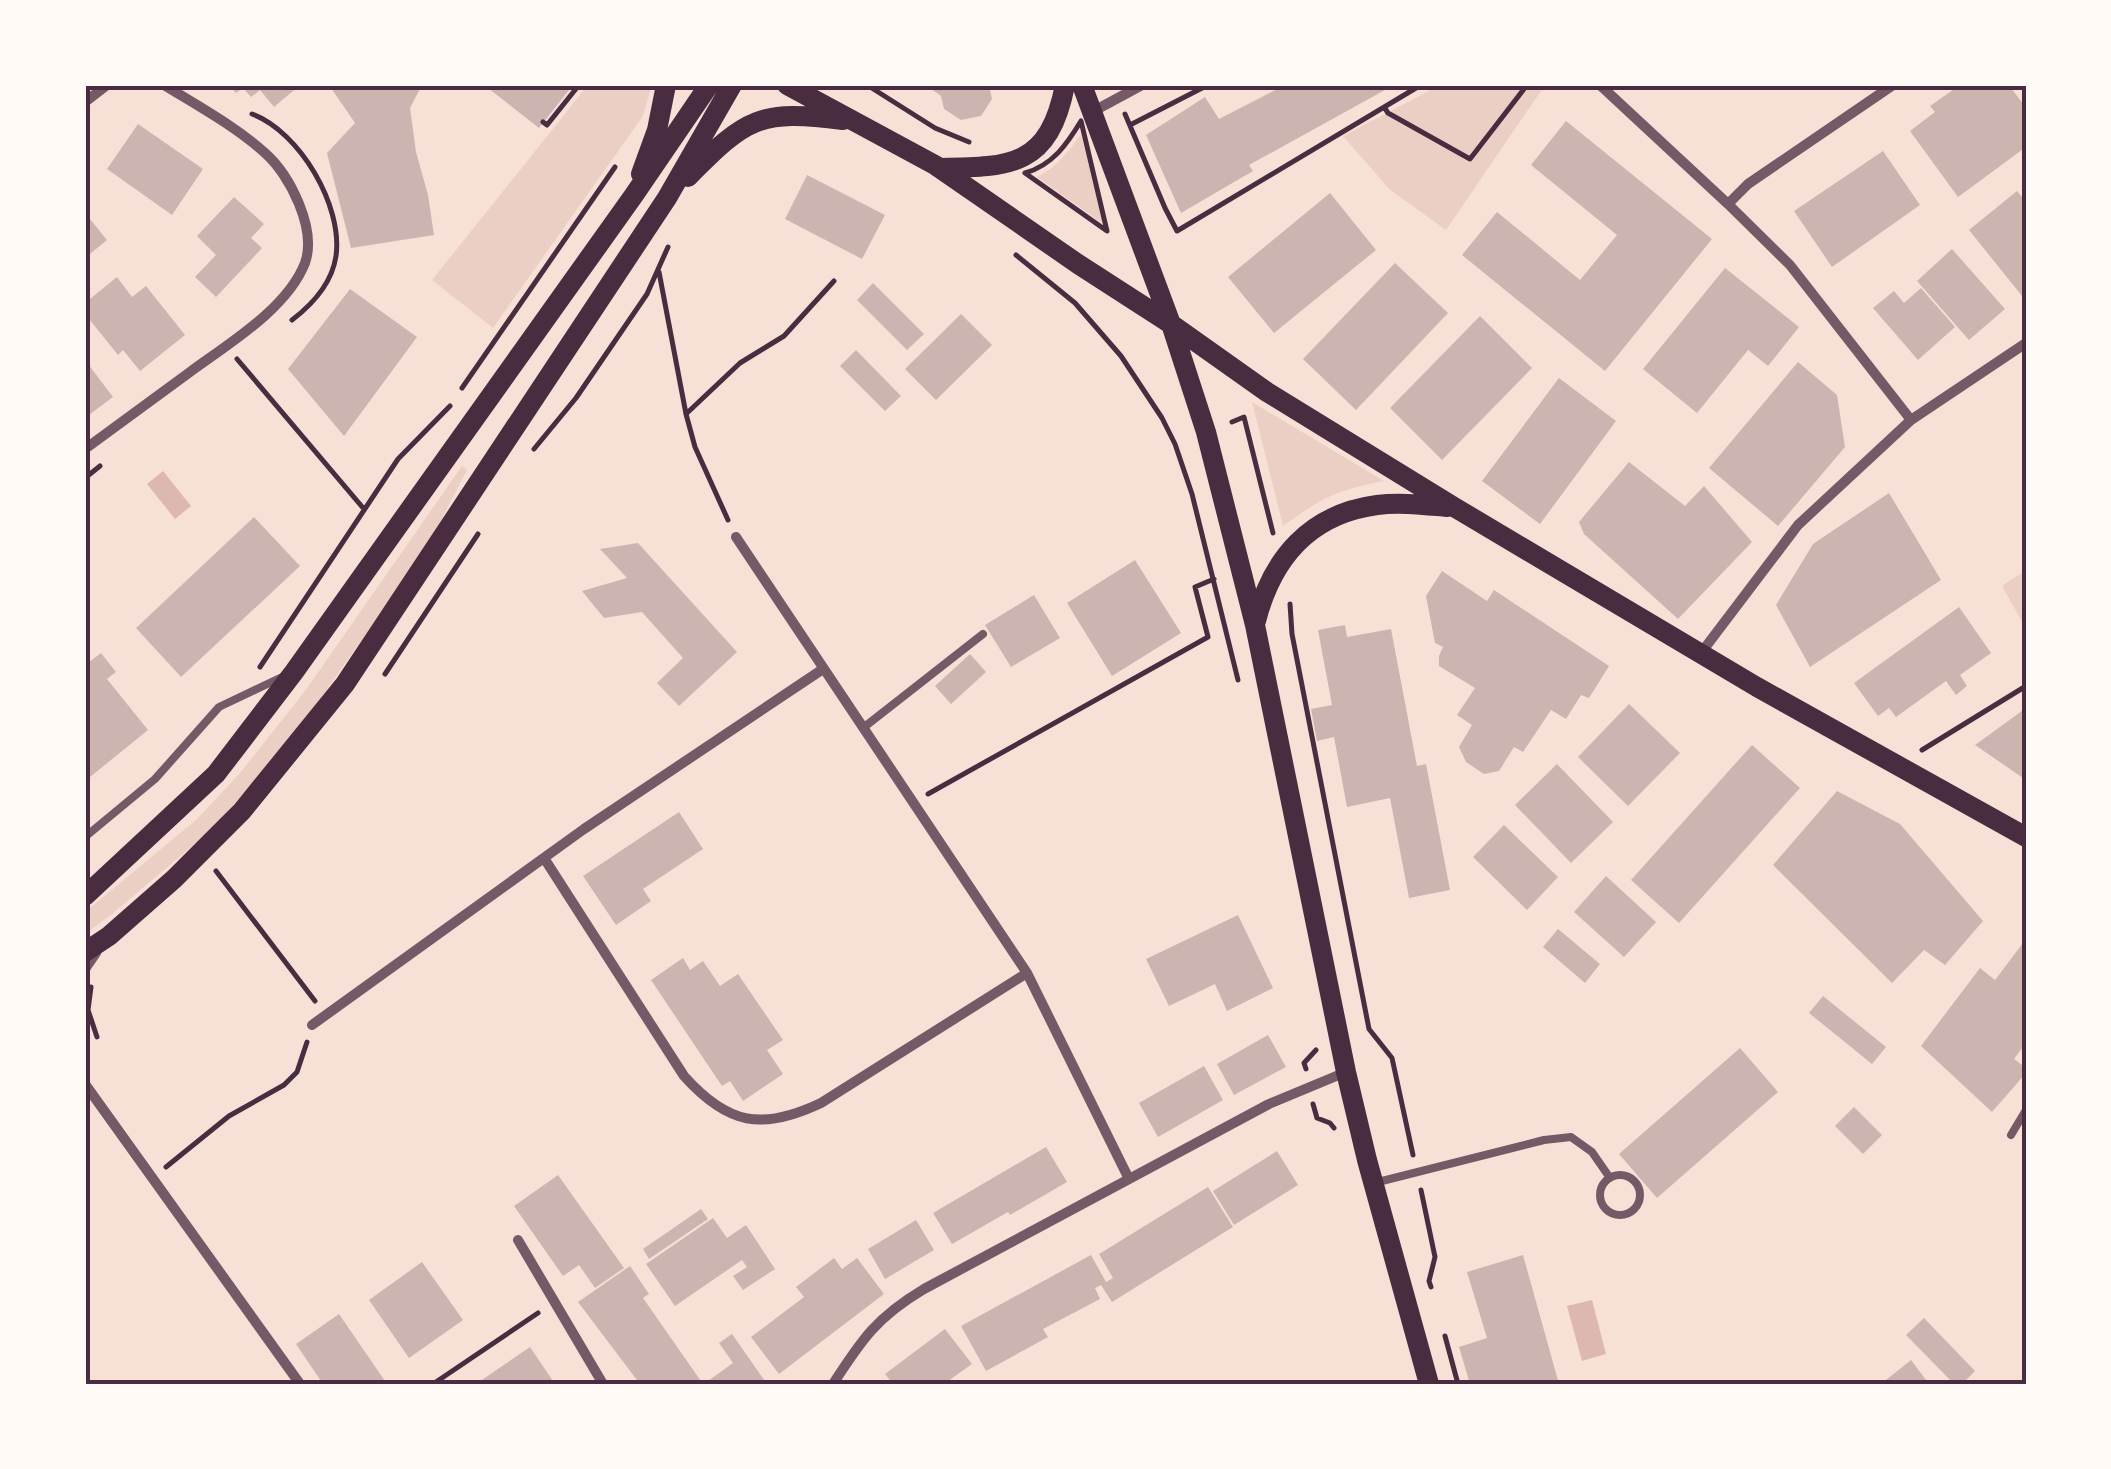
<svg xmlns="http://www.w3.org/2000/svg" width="2111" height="1469" font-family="'PT Sans',sans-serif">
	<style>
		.green { fill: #ebcfc5 }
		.water { fill: #dcb8b0 }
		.building { fill: #ccb4b1 }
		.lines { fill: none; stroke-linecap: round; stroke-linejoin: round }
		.path { stroke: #4a2c40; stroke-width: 5 }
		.service { stroke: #755966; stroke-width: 8 }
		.minor { stroke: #755966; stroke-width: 10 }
		.secondary { stroke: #4a2c40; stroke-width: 20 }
		.neatline { fill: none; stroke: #4a2c40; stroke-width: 4 }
	</style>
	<rect width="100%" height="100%" fill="#f7e1d7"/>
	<path class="green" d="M588 85H652L643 116 493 328 432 280Z
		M1440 85H1545L1446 230 1389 189 1343 136Z
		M1081 134 1103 224 1037 177C1056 168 1069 151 1081 134Z
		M1252 402 1384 481C1336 490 1322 498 1283 526Z
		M462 466 467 470 427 547 318 702 252 784 210 831 112 914 85 934V912L197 819 240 773 305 691Z
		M2026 570V629L2002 586Z"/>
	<path class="water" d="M163 471 191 506 175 519 147 484Z
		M1592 1300 1606 1354 1582 1361 1567 1306Z"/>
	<path class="building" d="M229 85H300L274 107 260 90 251 97 243 88 236 93Z
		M329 85H422L410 108 416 152 428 195 434 235 351 248 327 153 355 123Z
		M490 85H573L539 128 488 88Z
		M926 85H989L992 99 981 116 961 120 944 109 941 96Z
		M1285 85H1394L1249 165 1253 171 1181 213 1146 135 1205 97 1219 119Z
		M1960 85H2009L2026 108V147L1958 197 1910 131 1935 112 1930 106Z
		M1566 121 1712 239 1605 371 1462 255 1497 212 1580 280 1617 235 1531 165Z
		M138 124 203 169 172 215 107 169Z
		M1883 151 1920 205 1832 267 1794 211Z
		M807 175 885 215 862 259 785 219Z
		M2017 191 2024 199 2026 197V301L1969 230Z
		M1330 193 1376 250 1274 333 1228 277Z
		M234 197 264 224 251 238 262 248 216 297 195 277 216 255 197 236Z
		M85 213 107 240 85 258Z
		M1952 249 2005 309 1969 340 1917 281Z
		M1395 263 1448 313 1356 410 1303 359Z
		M1725 268 1799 327 1768 366 1748 350 1697 413 1643 369Z
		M117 277 132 297 146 286 185 335 140 371 123 350 118 355 85 314V303Z
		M873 283 924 334 907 350 857 300Z
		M1921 288 1955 327 1918 360 1873 308 1894 291 1904 303Z
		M350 289 417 337 344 436 288 369Z
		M961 314 992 345 936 400 905 369Z
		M1480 316 1532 368 1442 460 1390 408Z
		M856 350 901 396 885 411 840 366Z
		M85 360 113 397 85 418Z
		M1798 362 1837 395 1845 447 1778 526 1709 468Z
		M1559 378 1616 421 1540 524 1482 481Z
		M1629 462 1685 506 1704 486 1752 542 1678 619 1584 534 1579 522Z
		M1889 493 1941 580 1810 667 1776 605 1813 544Z
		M254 517 300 566 181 677 136 628Z
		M638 543 737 652 679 706 657 683 683 658 642 612 604 618 582 591 627 578 600 549Z
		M1135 560 1181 633 1112 676 1067 603Z
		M1442 571 1487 601 1494 590 1609 666 1589 698 1581 695 1566 719 1551 710 1523 752 1514 747 1499 771 1484 774 1466 762 1459 747 1472 725 1457 715 1475 688 1439 666V656L1443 647 1435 643 1426 596Z
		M1034 595 1060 638 1011 667 985 625Z
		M1959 607 1991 653 1960 675 1967 686 1956 695 1946 681 1896 717 1889 708 1878 716 1854 683Z
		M1345 625 1347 637 1391 629 1417 766 1426 764 1450 890 1409 898 1390 798 1347 807 1334 737 1317 741 1311 709 1332 705 1318 630Z
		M101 653 116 672 107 679 148 730 90 777 85 770V665Z
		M970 654 986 672 951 704 935 686Z
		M1629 704 1680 753 1628 806 1578 757Z
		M2026 708V780L1975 745Z
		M1752 745 1800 788 1679 923 1631 880Z
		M1557 764 1613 822 1571 863 1515 805Z
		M1837 791 1900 824 1983 921 1945 965 1924 950 1892 983 1773 865Z
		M679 812 703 849 643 889 651 901 616 925 583 876Z
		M1504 825 1558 877 1527 910 1473 857Z
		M1606 876 1656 922 1624 957 1574 912Z
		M1238 915 1273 988 1227 1011 1215 984 1169 1006 1146 959Z
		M1558 929 1600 964 1585 983 1543 947Z
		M2026 939V1043L2014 1059 2026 1068V1073L1992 1112 1921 1046 1980 968 1995 980Z
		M683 958 690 970 703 961 720 986 738 974 783 1040 767 1050 783 1074 743 1101 730 1081 722 1086 651 980Z
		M1823 996 1886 1047 1872 1064 1809 1013Z
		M1268 1035 1286 1067 1234 1095 1217 1064Z
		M1740 1048 1778 1092 1657 1198 1619 1154Z
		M1204 1066 1223 1100 1158 1137 1139 1103Z
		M1854 1107 1882 1135 1863 1154 1835 1126Z
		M1046 1147 1067 1182 1010 1215 1008 1212 952 1244 933 1213Z
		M1277 1151 1298 1185 1234 1225 1213 1191Z
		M558 1175 624 1268 595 1288 579 1265 563 1276 514 1206Z
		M1208 1187 1233 1227 1112 1302 1101 1285 1095 1288 1100 1299 1043 1329 1048 1337 986 1371 961 1326 1091 1255 1106 1282 1113 1278 1099 1254Z
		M701 1209 708 1219 649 1259 643 1249Z
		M713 1218 727 1238 746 1225 775 1269 743 1290 733 1276 747 1267 742 1260 675 1306 646 1264Z
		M916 1220 934 1250 885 1279 868 1249Z
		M1523 1255 1559 1384H1470L1459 1347 1487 1338 1467 1272Z
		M834 1258 842 1269 857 1258 884 1294 779 1374 751 1337 804 1297 796 1287Z
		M422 1262 463 1320 409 1358 369 1300Z
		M630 1266 649 1294 643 1298 703 1384H640L578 1302Z
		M339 1314 387 1384H323L296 1344Z
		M1924 1318 1975 1371 1962 1384H1954L1906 1335Z
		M945 1329 972 1364 944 1384H893L885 1374Z
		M732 1334 767 1384H710L708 1381 733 1363 719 1343Z
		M530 1347 555 1384H476Z
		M1911 1360 1929 1384H1881Z"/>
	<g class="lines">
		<path class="path" d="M867 85 935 128 969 142
			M1384 107 1388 113 1470 159 1527 85
			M252 114C300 132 343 206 336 256 332 283 313 304 292 320
			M1125 114 1165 208 1177 231 1421 85
			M1081 121 1107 231 1025 173C1053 165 1067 144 1081 121Z
			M543 122 547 125 579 85
			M1130 125 1208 85
			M1016 255 1075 303 1121 356 1162 418 1175 444 1192 494 1238 680
			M659 272 686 414 695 447 728 520
			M237 359 364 509
			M462 388 615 167
			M686 414 740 363 784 336 834 281
			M1232 422 1244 417 1273 533
			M534 449 576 398 647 294 668 247
			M85 478 100 466
			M1290 604 1292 634 1369 1029 1392 1058 1413 1155
			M260 667 398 459 450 406
			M385 674 478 534
			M1922 750 2026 686
			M928 794 1208 637 1195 587 1214 579
			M216 871 315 1001
			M91 987 88 1010 97 1037
			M1306 1069 1304 1063 1316 1050
			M1313 1104 1317 1118 1330 1123 1334 1128
			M166 1167 229 1116 284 1085 297 1072 307 1042
			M1421 1190 1435 1257 1429 1281 1431 1287
			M1445 1336 1458 1384
			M433 1384 538 1313"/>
		<path class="service" d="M863 728 983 634
			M85 837 155 779 219 707 280 678
			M2011 1135 2026 1110
			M1600 1195a20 20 0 1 1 40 0a20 20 0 1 1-40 0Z
			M1374 1183 1544 1140 1571 1137 1592 1152 1610 1178"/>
		<path class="minor" d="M1600 85 1728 204 1790 265 1911 420
			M85 102 107 85
			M1092 112 1142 85
			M1728 204 1748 184 1893 85
			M85 449C120 423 155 398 190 372 228 344 287 309 305 263 317 229 290 175 265 153 235 126 198 106 164 85
			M736 537 1027 973 1129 1179
			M1701 653 1798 525 1911 420 2026 343
			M544 858 684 1076C728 1125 762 1131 821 1103L1027 973
			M85 969 96 953
			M312 1025 584 829 823 669
			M85 1084 300 1384
			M518 1240 603 1384
			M833 1384C862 1339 877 1317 924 1289L1269 1104 1346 1072"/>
		<path class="secondary" d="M787 85 935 165 1078 264 1171 324 1267 392 1454 507 1757 687 2026 837
			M1082 85 1171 324 1206 432 1255 625 1346 1072 1367 1160 1429 1384
			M939 168C1011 167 1049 167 1065 85
			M641 174 657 130 666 85
			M688 177C746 118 760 109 843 120
			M1256 621C1272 558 1310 514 1377 505 1400 502 1424 505 1447 507
			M85 896 216 774 294 672 393 533 634 195 709 85
			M85 952 109 936 174 879 242 811 345 684 667 198 732 85"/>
	</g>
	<rect width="2111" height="1469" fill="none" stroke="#fffaf5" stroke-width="175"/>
	<rect x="88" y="88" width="1936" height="1294" class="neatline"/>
</svg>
